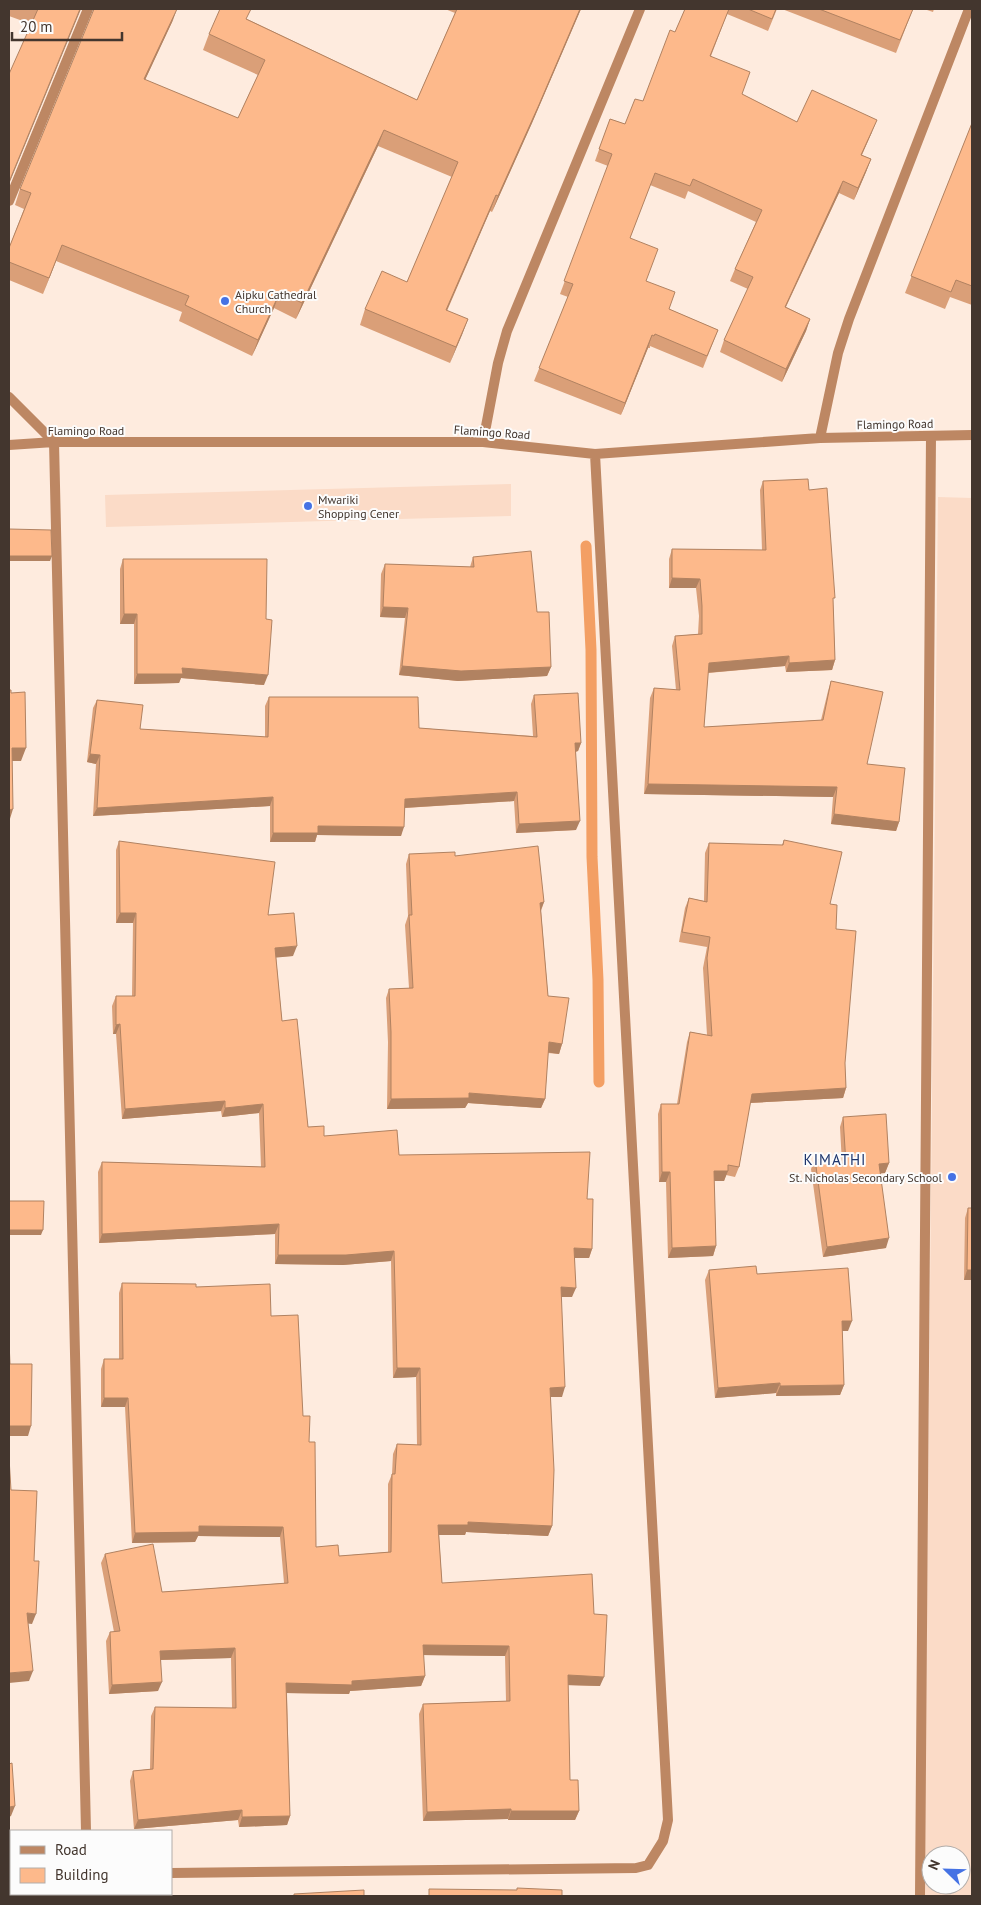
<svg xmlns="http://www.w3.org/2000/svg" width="981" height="1905" font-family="'PT Sans',sans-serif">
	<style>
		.built { fill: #fbdbc7; fill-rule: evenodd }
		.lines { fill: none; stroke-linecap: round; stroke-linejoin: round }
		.stream { stroke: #f39f64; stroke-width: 11 }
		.service { stroke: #bd8763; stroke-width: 10 }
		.minor { stroke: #bd8763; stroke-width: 10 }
		.wall { fill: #da9f78 }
		.shaded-wall { fill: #b18261 }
		.building { fill: #fdb98b; stroke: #b18261 }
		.poi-dot { fill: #4572e4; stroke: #fcfcfc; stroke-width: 2 }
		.labels { text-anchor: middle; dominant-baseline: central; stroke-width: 4; stroke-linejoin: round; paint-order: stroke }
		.poi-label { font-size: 12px; fill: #43362e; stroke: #fcfcfc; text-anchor: start }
		.street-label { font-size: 12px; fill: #43362e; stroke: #fcfcfc }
		.quarter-label { font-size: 15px; letter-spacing: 1px; fill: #1e356c; stroke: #fcfcfc }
	</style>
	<rect width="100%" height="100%" fill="#feebde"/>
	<path class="built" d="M511 484V516L106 527 105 495Z
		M938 497 972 498V1896H924ZM931 1855H961V1885H931Z"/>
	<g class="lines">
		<path class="stream" d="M586 546 591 650 592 857 598 980 599 1082"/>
		<path class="service" d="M9 201 88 9
			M9 397 54 442"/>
		<path class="minor" d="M820 438 838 353 849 319 969 9
			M54 442 86 1831
			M483 442 498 363 507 331 640 9
			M9 445 54 442H483L595 454 820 438 972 435
			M171 1873 636 1868 648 1865 663 1841 668 1820 595 454
			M87 1896V1894
			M920 1896 931 436"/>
	</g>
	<path class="wall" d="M9 9H81L31 24 9 16Z
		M445 9H581L532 123 492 212 490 211 447 311 468 319 450 363 360 325 365 309 407 282 452 177 378 146 296 319 274 308 252 356 179 321 182 312 56 261 43 294 9 280V248L24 209 15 205 20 189 173 20 145 80 238 118 258 75 203 50 209 34 247 19 417 100 455 13Z
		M685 9H777L768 31 727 14 711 56 742 94 797 122 872 132 862 155 871 159 866 172 854 200 839 193 786 307 810 319 806 331 782 382 720 352 724 340 748 289 730 281 735 269 756 222 688 191 685 199 650 185 630 238 646 281 669 309 718 330 703 368 650 346V348H648L621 415 534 381 568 297 560 294 608 166 595 161 610 119 625 124 643 101 675 32Z
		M782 9H913L896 53Z
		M924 9H934L933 12Z
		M972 123V305L950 297 945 309 905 293Z
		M763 481 809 490 833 604 835 660 832 670 786 672 785 666 708 673 704 727 821 720 828 691 831 681 867 764 899 822 896 831 831 824 833 797 644 794 650 698 654 688 676 690 672 646 675 636 698 634 699 616 696 588H669V559L672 549 762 550 760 490Z
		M473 557 537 612 551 667 547 676 458 681 399 675 405 618 380 617 381 574 385 564 470 567Z
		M123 559 264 685 181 678 179 683 134 684V624H120V569Z
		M534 695 581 743 578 751 576 752V830L516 833 514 801 405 808 401 836 317 835 315 842H270V806L93 816 96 764 87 762 93 708 97 700 140 729 265 737V706L269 697 419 728 533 736 531 704Z
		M784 840 830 904 836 929 846 1088 843 1098 750 1103 739 1167 735 1177 726 1175 724 1181H714L716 1246 713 1256 668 1258 666 1182H659L658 1114 661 1104H677L687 1042 690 1032 707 1035 703 968 707 947 679 942 685 908 689 898 704 901 705 853 709 843 782 845Z
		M119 841 268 915 293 956 276 957 282 1021 308 1127 324 1136 399 1155 587 1199 592 1249 589 1258H575L572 1297H561L562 1397H551L552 1526 548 1536 466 1532 465 1535H439L442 1583 594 1614 600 1686 568 1685 570 1780 579 1811 575 1820H508V1819L423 1821 419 1714 423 1704 506 1701 505 1656 423 1655 425 1676 421 1686 350 1691 349 1694 287 1693 290 1816 287 1825 239 1827 238 1820 134 1829 130 1781 133 1771 150 1769 151 1716 155 1707 232 1708 231 1658 161 1660 158 1691 109 1694 106 1641 110 1632H114L101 1563 105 1554 162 1592 284 1583 280 1537 198 1536 195 1542 132 1543 125 1407H101V1369L104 1359H119V1293L122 1283 196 1287 271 1316 303 1416 309 1442 316 1547 339 1556 388 1552V1484L392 1474 393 1454 397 1444 417 1445 416 1377 393 1378 391 1261 343 1265 275 1264V1234L99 1243 98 1172 102 1162 261 1167 259 1113 222 1117 221 1111 122 1119 116 1034H113L112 1006 116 996H132L133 923H116V850Z
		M409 854 455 856 544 902 541 911 548 996 562 1044 559 1054 548 1053 545 1099 541 1108 468 1103 465 1108 387 1109 388 1042 386 998 389 989 409 988 405 925 408 916 406 864Z
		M843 1117 889 1163 885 1173H881L886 1248 823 1257 811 1169 815 1159 842 1164 840 1127Z
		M968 1208 972 1280H964L965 1218Z
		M709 1270 757 1274 848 1331H842L844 1385 840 1395 776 1396V1393L715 1398 705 1280Z"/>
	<path class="shaded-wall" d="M80 9H81L9 184V182Z
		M177 9 173 20 138 95 144 79Z
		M580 9H581L532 123 492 212 498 196Z
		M877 120 872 132 856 167 861 155Z
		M384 130 378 146 296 319 302 303Z
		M871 159 866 172 854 200 858 188Z
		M843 181 839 193 780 319 785 307Z
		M496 195 490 211 440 326 446 310Z
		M62 245 56 261 43 294 49 278Z
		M280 292 274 308 252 356 258 340Z
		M468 319 462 335 450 363 456 347Z
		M810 319 806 331 782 382 786 369Z
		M652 335 648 348 621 415 625 403Z
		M9 556H52L50 561H9Z
		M672 578 700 579 696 588H669Z
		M383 607 408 608 405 618 380 617Z
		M124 614H137L134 624H120Z
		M789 656 785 666 705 673 709 663Z
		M835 660 832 670 786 672 789 663Z
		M402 666 551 667 547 676 458 681 399 675Z
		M182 668 268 675 264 685 181 678 179 683 134 684 137 674Z
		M575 743H581L578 751 572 752Z
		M12 748H26L21 761H9Z
		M90 754 100 755 96 764 87 762Z
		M648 784 837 787 833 797 644 794Z
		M517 792 514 801 402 808 405 799Z
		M273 797 270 806 93 816 97 808Z
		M13 809 9 822V810Z
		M834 814 899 822 896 831 831 824Z
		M580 821 576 830 516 833 519 824Z
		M318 826 404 827 401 836 317 835 315 842H270L273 833Z
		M544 902 540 912V903Z
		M120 913H136L133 923H116Z
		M297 946 293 956 272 958 275 948Z
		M120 1024 116 1034H113L116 1025Z
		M549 1042 562 1044 559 1054 545 1052Z
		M846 1088 843 1098 748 1103 752 1094Z
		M469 1093 545 1099 541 1108 468 1103 465 1108 387 1109 391 1099Z
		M225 1101 221 1111 122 1119 125 1109Z
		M263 1104 259 1113 222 1117 225 1108Z
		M889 1163 885 1173 876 1174 879 1164Z
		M714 1171H728L724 1181H711Z
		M662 1172H670L666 1182H659Z
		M279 1224 275 1234 99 1243 102 1234Z
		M9 1230H43L41 1235H9Z
		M889 1238 886 1248 823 1257 827 1247Z
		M716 1246 713 1256 668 1258 672 1248Z
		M574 1248 592 1249 589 1258H571Z
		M394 1251 391 1261 343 1265 275 1264 278 1255Z
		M967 1270H972V1280H964Z
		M561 1287 576 1288 572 1297H557Z
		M842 1321H852L848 1331H838Z
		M397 1368H420L416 1377 393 1378Z
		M780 1383 776 1393 715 1398 718 1388Z
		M844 1385 840 1395 776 1396 780 1386Z
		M565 1387 562 1397H547L550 1388Z
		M104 1398H128L125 1407H101Z
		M9 1426H31L28 1436H9Z
		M468 1522 552 1526 548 1536 466 1532 465 1535H435L438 1525Z
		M199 1526 283 1527 280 1537 198 1536 195 1542 132 1543 135 1533Z
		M27 1613 36 1614 32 1624 23 1623Z
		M423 1645 509 1646 505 1656 419 1655Z
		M235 1648 231 1658 157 1660 160 1651Z
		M33 1671 29 1681 9 1683V1673Z
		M568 1675 604 1677 600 1686 564 1685Z
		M425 1676 421 1686 350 1691 349 1694 283 1693 286 1683 352 1681Z
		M162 1682 158 1691 109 1694 112 1685Z
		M15 1806 11 1816 9 1817V1807Z
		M511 1809 508 1819 423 1821 427 1812Z
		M242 1810 238 1820 134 1829 138 1820Z
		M511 1811H579L575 1820H508Z
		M290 1816 287 1825 239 1827 242 1817Z"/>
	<path class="building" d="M38 9H80L9 182V74Z
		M94 9H177L144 79 238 118 265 60 209 34 220 9H251L246 19 417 100 457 9H580L538 107 498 196 496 195 446 310 468 319 456 347 365 309 382 271 407 282 458 162 384 130 302 303 280 292 258 340 185 305 189 296 62 245 49 278 9 262V248L31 193 20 189Z
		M685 9H729L710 56 750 72 742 94 797 122 812 90 877 120 861 155 871 159 858 188 843 181 785 307 810 319 786 369 724 340 753 277 735 269 762 210 693 179 690 186 655 173 630 238 658 249 646 281 675 292 669 309 718 330 707 356 655 334 654 336 652 335 625 403 539 368 573 284 564 281 612 154 599 149 610 119 625 124 635 99 643 101 670 30 675 32Z
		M748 9H776L772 19Z
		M819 9H913L900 40Z
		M972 123V286L956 280 951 292 911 276Z
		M808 479 809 490 827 488 835 598H833L835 660 789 663V656L709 663 704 727 823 720 831 681 883 692 867 764 905 768 899 822 834 814 837 787 648 784 654 688 680 690 675 636 702 634V606L700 579 672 578V549L766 550 763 481Z
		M9 529 51 530 52 556H9Z
		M531 551 537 612H549L551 667 461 671 402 666 408 608 383 607 385 564 474 567 473 557Z
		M123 559H267L266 619 272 620 268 675 182 668 183 674H137V614H124Z
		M9 690H11V693L25 692 26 748H12L13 809 9 810Z
		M578 693 581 743H575L580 821 519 824 517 792 405 799 404 827 318 826V833H273V797L97 808 100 755 90 754 97 700 143 705 140 729 268 737 269 697H418L419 728 537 737 534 695Z
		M784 840 842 852 830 904 837 905 836 929 856 931 845 1063 846 1088 752 1094 739 1167 728 1165V1171H714L716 1246 672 1248 670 1172H662L661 1104H679L690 1032 712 1036 707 958 710 937 682 932 689 898 707 902 709 843 783 845Z
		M119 841 275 862 268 915 294 913 297 946 275 948 282 1021 297 1019 308 1127 324 1126V1136L397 1130 399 1155 590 1152 587 1199H593L592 1249 574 1248 576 1288 561 1287 565 1387 550 1388 554 1470 552 1526 468 1522V1525H438L442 1583 592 1574 594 1614 607 1615 604 1677 568 1675 570 1780H578L579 1811H511V1809L427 1812 423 1704 510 1701 509 1646 423 1645 425 1676 352 1681V1685L286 1683 290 1816 242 1817V1810L138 1820 133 1771 153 1769 155 1707 236 1708 235 1648 160 1651 162 1682 112 1685 110 1632 120 1631 105 1554 153 1544 162 1592 288 1583 283 1527 199 1526V1532L135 1533 128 1398H104V1359H123L122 1283 196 1284V1287L270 1284 271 1316 298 1315 303 1416H310L309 1442H315L316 1547 338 1545 339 1556 391 1552 392 1474H395L397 1444 421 1445 420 1368H397L394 1251 346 1255H278L279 1224 102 1234V1162L265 1167 263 1104 225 1108V1101L125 1109 120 1024 116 1025V996H135L136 913H120Z
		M538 846 544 902 540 903 548 996 569 998 562 1044 549 1042 545 1099 469 1093V1098L391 1099V1032L389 989 413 988 409 915H412L409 854 455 852V856Z
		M886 1114 889 1163 879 1164 889 1238 827 1247 815 1159 846 1164 843 1117Z
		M9 1201H44L43 1230H9Z
		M968 1208H972V1270H967Z
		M756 1266 757 1274 848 1268 852 1321H842L844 1385 780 1386V1383L718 1388 709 1270Z
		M9 1342 10 1364H32L31 1426H9Z
		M9 1458 11 1490 37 1491 34 1561H39L36 1614 27 1613 33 1671 9 1673Z
		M12 1763 15 1806 9 1807V1764Z
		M517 1888 562 1890V1896H429V1889L517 1890Z
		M364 1890V1896H294V1894Z
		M140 1894H170L171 1896H118Z"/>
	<g class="poi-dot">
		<circle cx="225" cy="301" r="5"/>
		<circle cx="308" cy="506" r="5"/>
		<circle cx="952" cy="1177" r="5"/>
	</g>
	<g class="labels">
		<g class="poi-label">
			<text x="235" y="294">Aipku Cathedral<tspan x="235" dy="14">Church</tspan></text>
			<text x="318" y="499">Mwariki<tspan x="318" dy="14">Shopping Cener</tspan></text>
			<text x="942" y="1177" text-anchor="end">St. Nicholas Secondary School</text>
		</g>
		<g class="street-label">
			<text transform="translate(895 424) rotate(-1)">Flamingo Road</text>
			<text x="86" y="430">Flamingo Road</text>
			<text transform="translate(492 432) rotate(4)">Flamingo Road</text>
		</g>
		<g class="quarter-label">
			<text x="835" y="1159">KIMATHI</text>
		</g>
	</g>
	<rect width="981" height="1905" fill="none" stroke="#43362e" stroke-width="20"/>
	<rect x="10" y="1830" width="162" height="65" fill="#fcfcfc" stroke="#b2adaa"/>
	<rect x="20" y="1846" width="25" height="8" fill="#bd8763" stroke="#b2adaa"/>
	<text x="55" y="1855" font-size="15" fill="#43362e">Road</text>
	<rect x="20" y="1868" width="25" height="15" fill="#fdb98b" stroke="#b2adaa"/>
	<text x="55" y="1880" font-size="15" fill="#43362e">Building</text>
	<g transform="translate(946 1870) rotate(293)"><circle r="24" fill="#fcfcfc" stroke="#b2adaa"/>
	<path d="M0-4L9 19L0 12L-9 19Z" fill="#4572e4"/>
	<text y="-8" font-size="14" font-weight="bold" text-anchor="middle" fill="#43362e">N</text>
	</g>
	<path d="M12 32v8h110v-8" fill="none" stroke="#43362e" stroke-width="2.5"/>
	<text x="20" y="32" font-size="15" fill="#43362e" stroke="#fcfcfc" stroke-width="4" paint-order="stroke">20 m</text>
</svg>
